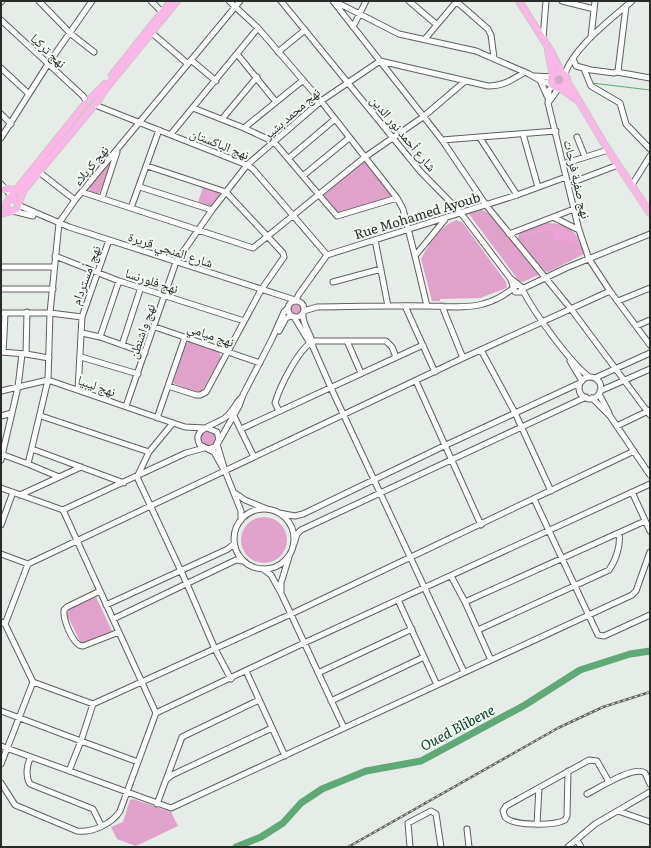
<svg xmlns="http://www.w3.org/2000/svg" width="651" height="848" font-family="Literata,'Noto Naskh Arabic',serif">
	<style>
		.green { fill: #e0a1cb }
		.forest { fill: #eaa1d3 }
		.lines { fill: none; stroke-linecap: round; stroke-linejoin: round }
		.stream { stroke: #5ea976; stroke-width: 1 }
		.river { stroke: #5ea976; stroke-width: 7 }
		.minor-casing { stroke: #5c615d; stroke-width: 7 }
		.major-casing { stroke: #c7c8c7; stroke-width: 8 }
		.minor { stroke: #fff; stroke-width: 5 }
		.major { stroke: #fdb5e8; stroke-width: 6 }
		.rail-casing { stroke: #626562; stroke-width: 2.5 }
		.rail { stroke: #f3f9f4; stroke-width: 1; stroke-dasharray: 3; stroke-linecap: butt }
		.labels { text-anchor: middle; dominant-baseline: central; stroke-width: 4; stroke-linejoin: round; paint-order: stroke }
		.street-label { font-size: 13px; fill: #292b29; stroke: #f3f9f4 }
		.water-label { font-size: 14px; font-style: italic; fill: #023f1e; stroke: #f3f9f4 }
	</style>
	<rect width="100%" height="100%" fill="#e6ece7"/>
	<path class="green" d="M553.5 81a5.5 5.5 0 1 1 11 0a5.5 5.5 0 1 1-11 0Z
		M362 162 366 163 390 194V197L337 213 324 195Z
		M107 164 110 166 100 192 98 194 89 191 90 186Z
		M203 187 220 193 212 207 198 202Z
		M482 210 487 212 539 273 538 275 523 282 519 281 469 214Z
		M456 220 462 222 506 282 507 287 504 289 480 298 440 299V301H432L421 259C429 244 440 226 456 220Z
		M547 223C570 223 579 234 584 254L548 272 545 271 517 241 520 232Z
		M291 309a5 5 0 1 1 10 0a5 5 0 1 1-10 0Z
		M190 341 218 350 221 357 202 391 194 392 173 383 186 344Z
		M200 438a8 8 0 1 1 16 0a8 8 0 1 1-16 0Z
		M241 540a23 23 0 1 1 46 0a23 23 0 1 1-46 0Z
		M96 597 112 631 85 644 81 643 68 617 67 613 70 609Z
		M133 799 171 812 178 826 136 846 117 839 111 827 123 822 130 800Z"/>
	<path class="forest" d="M205 189 214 193 216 199 213 204H209L211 197 210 194 207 195 204 190Z
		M546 225H551L555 229 560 226C574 238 576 227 583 253L575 257 578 246 566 240 562 242 552 240 554 235 551 231H544L540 233 538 232 528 236 523 234Z"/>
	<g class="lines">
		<path class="stream" d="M592 83 650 90"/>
		<path class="river" d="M236 847 261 837 283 823 301 803 322 789 366 771 421 761 525 705 580 670 630 654 650 651"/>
		<g class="minor-casing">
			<path id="minor" d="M39 1 71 34 94 52
				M151 1 162 12
				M229 1 258 28 321 101 397 198 403 209 415 256
				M281 1 420 171 460 212 510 278 520 286
				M333 1 442 140 486 205 571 309 650 415
				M334 1 399 34 476 51 529 74 543 82 552 84
				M409 1 436 24
				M456 1 488 29 491 35 494 58
				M562 1 594 9
				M1 2 2 1
				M1 20 83 96 87 102
				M353 27 366 1
				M152 33 188 64
				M591 37 595 1
				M543 38 546 1
				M425 39 457 1
				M278 52 305 30
				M237 54 276 102
				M573 59 576 66 591 70 614 73 618 71 626 6
				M191 60 216 81
				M1 68 29 94
				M584 69 591 86 620 103 626 124 650 149
				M617 72 650 78
				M565 74C573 48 611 19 632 1
				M534 76 552 77
				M540 80 547 96
				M553 85 549 90 548 103 579 230 589 259 610 291
				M548 103 559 88
				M95 105 247 165 253 169 327 255
				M193 108 244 128 274 142 337 216 397 198
				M1 114 11 124
				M222 119 257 77
				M244 128 302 81
				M171 134 258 28
				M523 134 538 187
				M577 137 585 157
				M1 138 48 64 92 1
				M480 138 517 195
				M442 140 556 131
				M289 158 335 119
				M563 164 608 150
				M147 166 226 192 283 253 284 257 261 290 206 392 200 395H196L168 386
				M39 172 75 200
				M304 175 349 138
				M1 184 14 199
				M568 184 618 165
				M632 185 650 156
				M140 187 212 210
				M82 192 253 248 365 157 423 117 464 82
				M102 198 117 152
				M18 205 69 227 295 300
				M131 208 159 130
				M13 211 33 216
				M555 218 579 230
				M509 234 574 209
				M375 240 388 306
				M55 256 119 281 244 321
				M1 267H54
				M333 282 381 269
				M1 289H53
				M296 300 299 294 327 255 517 195 566 177
				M288 309a8 8 0 1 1 16 0a8 8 0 1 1-16 0Z
				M618 301 650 288
				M405 306 435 372
				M427 306 415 256 447 217
				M442 306 463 358
				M304 311 317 307C354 307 391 305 428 306 445 306 465 309 483 304 495 301 507 294 517 285L522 287 521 292H515L511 280
				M1 313H50L82 317
				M303 314C302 326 313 335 313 347L331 388 464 672
				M294 317 311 345
				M636 326 650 320
				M155 327 260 363
				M279 331 286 318 292 316
				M82 333 100 337 145 353
				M1 335H4L5 313
				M100 337 119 281
				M347 341 361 373
				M122 345 141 287
				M481 350 515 413 551 491
				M1 352 26 354 27 312
				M3 352 4 335
				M26 354 49 358
				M81 357 138 374
				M570 361 582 381
				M589 377C568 360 535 314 522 289L566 268 650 234
				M579 388a11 11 0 1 1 22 0a11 11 0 1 1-22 0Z
				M595 378 650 353
				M416 381 481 525
				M78 390 82 317 109 240
				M1 391 48 380 173 423 185 427 205 428
				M600 391 650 369
				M599 394 609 413
				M592 398 610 416 650 475
				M126 406 176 262 212 210 247 165 321 101 380 61 488 86C503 86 512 80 525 72
				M279 411 275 403C280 386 298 350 313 341H386L392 347 396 357
				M1 416 12 413
				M41 416 149 452 173 423
				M234 416 254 457
				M157 418 185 337
				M617 426 650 410
				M207 428 217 432 219 439 215 447 208 449 200 445C190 428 217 425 226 417 232 412 235 405 240 399
				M241 429 423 345
				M218 443 239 406 243 395 272 339 284 312 288 308
				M217 444 225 471 241 511V520
				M32 449 124 483
				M208 449 214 452 224 470
				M149 452 137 477 187 584 215 649 231 679
				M1 454 28 464 48 380 50 313 59 223 75 200 240 1
				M1 460 18 387 22 354
				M28 464 59 477
				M1 488 63 510 186 453 204 448
				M632 492 650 531
				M235 493 245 500 267 509
				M20 495 81 467
				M534 499 598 635 604 636 650 615
				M234 539a30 30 0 1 1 60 0a30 30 0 1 1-60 0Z
				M279 513 295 516 303 514 446 445 580 383
				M1 525 13 492
				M294 544 297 534 301 530 586 397
				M1 554 28 564 463 358 610 291 650 345
				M263 569 271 575 281 593 344 728
				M451 576 465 602 491 660
				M100 591 67 607 64 610C63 620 71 639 79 645L83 646 119 632
				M281 592V583L289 557
				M398 600 437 685
				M465 602 645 521
				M106 605 228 549 234 544
				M113 619 236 560 243 561
				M1 622 5 624 33 682 93 704 291 614 634 451
				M5 624 28 564
				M478 630 609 570C616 560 621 545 619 533
				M246 671 285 756
				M318 673 412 629
				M331 701 424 657
				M1 711 81 741 93 704
				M156 713 304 643 650 484
				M1 746 171 808 632 595 636 591 650 552
				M31 757C27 764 25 776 30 784L93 809 101 825
				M1 764 33 682
				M69 771 81 741 138 762
				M568 771 567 816 565 820C554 826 513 826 505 817L503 811 506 806 589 760 597 761 609 782
				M167 779 172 775 272 728
				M1 783 15 805 77 831C92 833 112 824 120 811L156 713 63 510
				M587 794C599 788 634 765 645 773L650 784
				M157 804 182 737 259 700
				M618 811 650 822
				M537 824 539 788
				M467 829 469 847
				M577 840 581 847
				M410 847 408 823 431 811 436 814 441 847
				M568 847 595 824 650 792"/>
		</g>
		<g class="major-casing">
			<path id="major" d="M519 1 552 53 561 72
				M548 51 553 75
				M551 80a8 8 0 1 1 16 0a8 8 0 1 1-16 0Z
				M112 75 171 1
				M567 81 608 150 650 213
				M560 88 577 100
				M90 99 105 84
				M96 104 104 91 177 1
				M5 189 18 190
				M6 205a6 6 0 1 1 12 0a6 6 0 1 1-12 0Z
				M9 199 86 103
				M18 204 24 190 92 108
				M1 214 12 211"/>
		</g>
		<use href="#minor" class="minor"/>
		<use href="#major" class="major"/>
		<g class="rail-casing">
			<path id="rail" d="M348 847 558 728 603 707 650 692"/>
		</g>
		<use href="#rail" class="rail"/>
	</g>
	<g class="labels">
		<g class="street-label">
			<text transform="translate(49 50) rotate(43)">نهج تركيا</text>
			<text transform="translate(291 113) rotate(-41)">نهج محمد بشير</text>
			<text transform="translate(404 133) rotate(50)">شارع أحمد نور الدين</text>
			<text transform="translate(220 143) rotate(22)">نهج الباكستان</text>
			<text transform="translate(90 165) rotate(-50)">نهج كربلاء</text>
			<text transform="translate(578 179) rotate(77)">نهج صفية فرحات</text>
			<text transform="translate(417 215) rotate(-17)">Rue Mohamed Ayoub</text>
			<text transform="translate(171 249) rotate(18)">شارع المنجي قريرة</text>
			<text transform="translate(85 275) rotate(-70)">نهج أمستردام</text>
			<text transform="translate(152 280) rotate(18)">نهج فلورنسا</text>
			<text transform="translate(141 331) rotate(-71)">نهج واشنطن</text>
			<text transform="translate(211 334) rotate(19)">نهج ميامي</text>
			<text transform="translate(97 385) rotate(19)">نهج ليبيا</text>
		</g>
		<g class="water-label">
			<text transform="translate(457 727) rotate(-28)">Oued Blibene</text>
		</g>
	</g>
	<rect width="651" height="848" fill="none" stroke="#292b29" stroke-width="4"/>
</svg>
